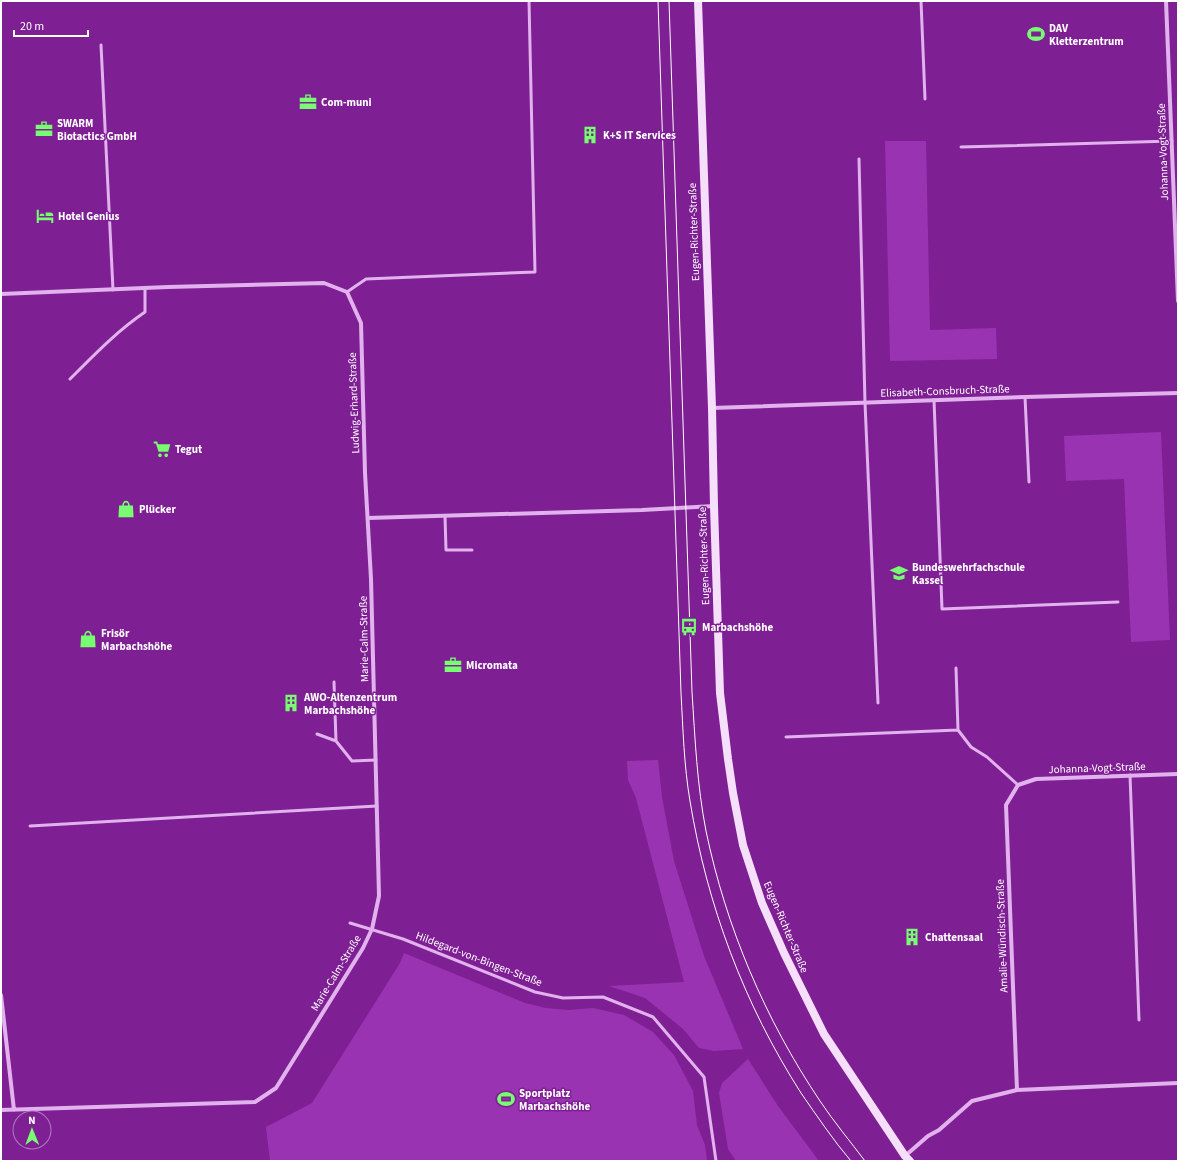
<svg xmlns="http://www.w3.org/2000/svg" width="1179" height="1162" font-family="'Source Sans 3',sans-serif">
	<style>
		.green { fill: #9933b2 }
		.lines { fill: none; stroke-linecap: round; stroke-linejoin: round }
		.lane { stroke: #e2b2ee; stroke-width: 3 }
		.street { stroke: #e2b2ee; stroke-width: 4 }
		.secondary { stroke: #f5dffa; stroke-width: 8 }
		.tram { stroke: #fff; stroke-width: 1 }
		.labels { text-anchor: middle; dominant-baseline: central; stroke-width: 3; stroke-linejoin: round; paint-order: stroke }
		.poi-label { font-size: 11px; font-weight: bold; fill: #fff; stroke: #7f1f94; text-anchor: start }
		.street-label { font-size: 11px; fill: #fff; stroke: #7f1f94 }
	</style>
	<rect width="100%" height="100%" fill="#7f1f94"/>
	<path class="green" d="M885 141H926L930 330 996 328 997 359 890 361Z
		M1161 432 1170 640 1131 642 1124 479 1066 481 1064 436Z
		M658 760 662 797 674 861 704 956 743 1049 714 1051 699 1048 683 1029 645 998 609 986 684 982 636 798 628 780 627 761Z
		M404 953 525 1003 546 1008 569 1010 593 1008 624 1015 653 1032 674 1055 693 1091 697 1125 705 1145 707 1161H270L266 1127 312 1103 400 963Z
		M748 1059 778 1106 819 1161H736L728 1149 719 1093 722 1083Z"/>
	<g class="lines">
		<path class="lane" d="M921 1 925 99
			M101 45 113 290
			M961 147 1172 141
			M859 159 865 403 878 703
			M347 292 366 279 535 272 529 1
			M70 379C94 355 117 331 145 312V288
			M1025 397 1029 482
			M934 400 942 609 1118 602
			M445 516 446 550H472
			M956 668 958 730
			M334 682 336 741 352 761 376 760
			M317 734 336 741
			M786 737 958 730 971 747 987 757 1018 785
			M1130 775 1139 1020
			M30 826 377 806
			M350 923 403 939 535 992 563 998 603 997 653 1017 704 1077 716 1161"/>
		<path class="street" d="M1166 1 1178 301
			M1 294 168 287 324 283 347 292 361 323 365 473 371 579 379 896 372 929 363 948 276 1088 255 1102 1 1110
			M712 408 1025 397 1178 393
			M368 518 642 510 714 506
			M1 995 14 1110
			M1017 1090 1006 805 1018 785 1036 779 1178 774
			M905 1156 928 1136 939 1130 972 1101 1017 1090 1178 1083"/>
		<path class="secondary" d="M698 1 712 408 714 506 720 693 728 759 733 793 743 845 762 903 784 953 824 1034 905 1156 910 1161"/>
		<path class="tram" d="M658 1 681 693C683 729 684 766 690 801 707 905 744 1004 801 1093 817 1116 833 1140 851 1161
			M669 1 692 692C695 738 697 785 706 831 726 927 765 1019 820 1101 834 1122 850 1141 865 1161"/>
	</g>
	<defs>
		<g id="stadium-bare" transform="scale(1.38)"><path d="M0-5a6.5 5 0 1 0 0 10a6.5 5 0 1 0 0-10ZM-3.5-1.8h7v3.6h-7Z" fill="#77fc72" stroke="#7f1f94" stroke-width="2.5" paint-order="stroke"/></g>
		<g id="office-bare" transform="scale(1.38)"><path d="M-6-3h4V-5.5h4V-3h4V5H-6ZM-1-4.5V-3h2v-1.5ZM-6 0V1H6V0Z" fill="#77fc72" stroke="#7f1f94" stroke-width="2.5" paint-order="stroke"/></g>
		<g id="building-bare" transform="scale(1.38)"><path d="M-4-6H4V6H1V3H-1V6H-4ZM-2.5-4.3h1.7v1.8h-1.7ZM.8-4.3h1.7v1.8H.8ZM-2.5-1h1.7V.8h-1.7ZM.8-1h1.7V.8H.8Z" fill="#77fc72" stroke="#7f1f94" stroke-width="2.5" paint-order="stroke"/></g>
		<g id="hotel-bare" transform="scale(1.38)"><path d="M-6-4.5h1.5V1H6V5H4.5V3h-9V5H-6ZM-4 0a1.8 1.8 0 1 1 3.6 0ZM.5 0V-2.5h3Q6-2.5 6 0Z" fill="#77fc72" stroke="#7f1f94" stroke-width="2.5" paint-order="stroke"/></g>
		<g id="supermarket-bare" transform="scale(1.38)"><path d="M-6-5.5h2.5l.6 2H6L4.5 2H-2.5L-4.4-4H-6ZM-1.5 3.2a1.3 1.3 0 1 0 .1 0ZM3 3.2a1.3 1.3 0 1 0 .1 0Z" fill="#77fc72" stroke="#7f1f94" stroke-width="2.5" paint-order="stroke"/></g>
		<g id="shop-bare" transform="scale(1.38)"><path d="M-5-2.5h2.3a2.7 3.5 0 0 1 5.4 0H5L5.5 6h-11ZM-1.5-2.5h3a1.5 2.3 0 0 0-3 0Z" fill="#77fc72" stroke="#7f1f94" stroke-width="2.5" paint-order="stroke"/></g>
		<g id="university-bare" transform="scale(1.38)"><path d="M0-5L7-2L0 1L-7-2ZM-4 1L0 2.5L4 1V4Q0 6-4 4Z" fill="#77fc72" stroke="#7f1f94" stroke-width="2.5" paint-order="stroke"/></g>
		<g id="bus-bare" transform="scale(1.38)"><path d="M-5-6H5V4H4V6H2V4H-2V6H-4V4H-5ZM-3.5-4V0h7V-4ZM-3.5 1.2v1.5H-2V1.2ZM2 1.2v1.5H3.5V1.2Z" fill="#77fc72" stroke="#7f1f94" stroke-width="2.5" paint-order="stroke"/></g>
	</defs>
	<g fill-rule="evenodd">
		<use href="#stadium-bare" x="1036" y="34"/>
		<use href="#office-bare" x="308" y="102"/>
		<use href="#office-bare" x="44" y="129"/>
		<use href="#building-bare" x="590" y="135"/>
		<use href="#hotel-bare" x="45" y="216"/>
		<use href="#supermarket-bare" x="162" y="449"/>
		<use href="#shop-bare" x="126" y="509"/>
		<use href="#university-bare" x="899" y="573"/>
		<use href="#bus-bare" x="689" y="627"/>
		<use href="#shop-bare" x="88" y="639"/>
		<use href="#office-bare" x="453" y="665"/>
		<use href="#building-bare" x="291" y="703"/>
		<use href="#building-bare" x="912" y="937"/>
		<use href="#stadium-bare" x="506" y="1099"/>
	</g>
	<g class="labels">
		<g class="poi-label">
			<text x="1049" y="28">DAV<tspan x="1049" dy="13">Kletterzentrum</tspan></text>
			<text x="321" y="102">Com-muni</text>
			<text x="57" y="123">SWARM<tspan x="57" dy="13">Biotactics GmbH</tspan></text>
			<text x="603" y="135">K+S IT Services</text>
			<text x="58" y="216">Hotel Genius</text>
			<text x="175" y="449">Tegut</text>
			<text x="139" y="509">Plücker</text>
			<text x="912" y="567">Bundeswehrfachschule<tspan x="912" dy="13">Kassel</tspan></text>
			<text x="702" y="627">Marbachshöhe</text>
			<text x="101" y="633">Frisör<tspan x="101" dy="13">Marbachshöhe</tspan></text>
			<text x="466" y="665">Micromata</text>
			<text x="304" y="697">AWO-Altenzentrum<tspan x="304" dy="13">Marbachshöhe</tspan></text>
			<text x="925" y="937">Chattensaal</text>
			<text x="519" y="1093">Sportplatz<tspan x="519" dy="13">Marbachshöhe</tspan></text>
		</g>
		<g class="street-label">
			<text transform="translate(1163 152) rotate(-92)">Johanna-Vogt-Straße</text>
			<text transform="translate(694 232) rotate(-92)">Eugen-Richter-Straße</text>
			<text transform="translate(945 391) rotate(-2)">Elisabeth-Consbruch-Straße</text>
			<text transform="translate(354 403) rotate(-92)">Ludwig-Erhard-Straße</text>
			<text transform="translate(704 556) rotate(-92)">Eugen-Richter-Straße</text>
			<text transform="translate(364 639) rotate(-91)">Marie-Calm-Straße</text>
			<text transform="translate(1097 768) rotate(-2)">Johanna-Vogt-Straße</text>
			<text transform="translate(786 927) rotate(67)">Eugen-Richter-Straße</text>
			<text transform="translate(1002 936) rotate(-92)">Amalie-Wündisch-Straße</text>
			<text transform="translate(479 959) rotate(21)">Hildegard-von-Bingen-Straße</text>
			<text transform="translate(336 973) rotate(-59)">Marie-Calm-Straße</text>
		</g>
	</g>
	<rect width="1179" height="1162" fill="none" stroke="#ffffff" stroke-width="4"/>
	<g transform="translate(32 1130) rotate(359)"><circle r="19" fill="#7f1f94" stroke="#b279bf"/>
	<path d="M0-3L7 15L0 10L-7 15Z" fill="#77fc72"/>
	<text y="-6" font-size="11" font-weight="bold" text-anchor="middle" fill="#ffffff">N</text>
	</g>
	<path d="M14 30v6h74v-6" fill="none" stroke="#ffffff" stroke-width="2"/>
	<text x="20" y="30" font-size="12" fill="#ffffff" stroke="#7f1f94" stroke-width="3" paint-order="stroke">20 m</text>
</svg>
